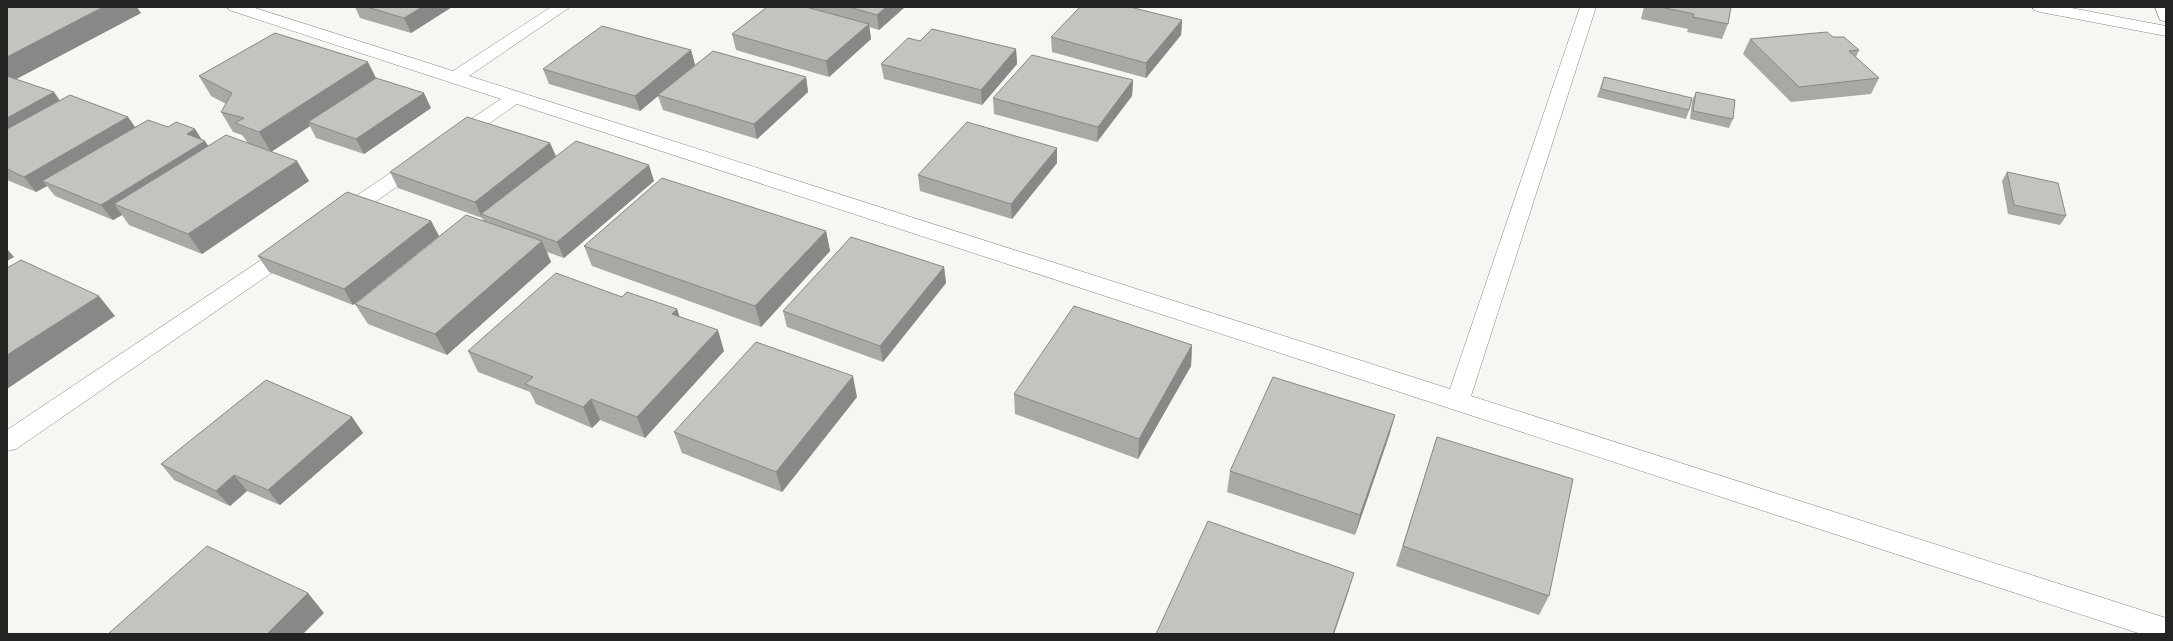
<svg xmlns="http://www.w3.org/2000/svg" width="2173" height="641" font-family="Barlow,sans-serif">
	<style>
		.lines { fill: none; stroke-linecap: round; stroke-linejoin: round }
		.minor-casing { stroke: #868783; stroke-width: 1 }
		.minor { fill: #fff; fill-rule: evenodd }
		.wall { fill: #a8a8a5 }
		.shaded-wall { fill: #888886 }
		.building { fill: #c3c3c0; stroke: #888886 }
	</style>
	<rect width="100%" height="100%" fill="#f6f7f3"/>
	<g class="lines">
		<g class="minor-casing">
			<path id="minor" d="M227 7H252L453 71 551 7H570L469 76 1450 389 1580 7H1596L1471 396 2166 618V634H2141L517 104 464 141 457 143 450 141 448 137 450 133 501 99 229 10Z
				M2032 7H2066L2166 26V36L2040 12 2034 10Z
				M2155 7H2166V22L2160 20Z
				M418 157 425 159 428 163 425 167 348 221 341 222 334 221 331 216 334 211 411 159Z
				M289 244 296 246 299 251 296 256 16 449 7 451V430L282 246Z"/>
		</g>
		<use href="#minor" class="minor"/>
	</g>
	<path class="wall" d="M7 7 141 13 16 79 60 101 128 117 135 127H168L195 129 202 140 208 146 248 143 242 135 233 132 221 112 226 104 211 96 199 76 376 78 431 108 364 154 316 138 310 126 271 152 309 181 202 254 129 225 122 215 113 220 55 196 47 186 36 192 7 180Z
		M355 7H452L411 33 360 18Z
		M767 7H905L879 30 869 27 871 39 829 77 736 50 732 34Z
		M1644 7H1731L1728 24 1722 39 1687 32 1688 29 1641 19Z
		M1182 20 1181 35 1146 78 1052 52 1051 37Z
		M1833 37 1859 50 1856 57 1879 78 1871 94 1791 102 1743 54 1750 39Z
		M920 41 1016 49 1017 64 982 105 884 79 881 64Z
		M691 50 695 65 806 77 808 92 757 139 663 110 658 96 640 111 549 84 543 69Z
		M1604 77 1689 110 1686 119 1597 97Z
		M1133 80 1132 96 1097 142 994 114 993 98Z
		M1696 92 1733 119 1729 128 1690 119 1692 101Z
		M550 143 556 156 654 181 564 258 547 252 551 262 447 355 368 324 355 304 484 221 482 218 398 188 390 172Z
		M1057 163 1012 219 920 191 918 175Z
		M2007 172 2066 216 2060 225 2008 214 2002 181Z
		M431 221 439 236 353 305 269 272 258 256Z
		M826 231 830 251 761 327 592 266 584 246Z
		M944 267 946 283 883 362 787 327 783 311Z
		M622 297 677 309 679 316 724 351 645 438 600 420 592 428 536 404 530 392 478 372 468 351Z
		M1192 345 1191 366 1138 459 1015 414 1014 394Z
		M857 397 782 492 682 453 674 432Z
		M1395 415 1389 436 1355 535 1227 492 1230 471Z
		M352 417 363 433 280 505 247 491 230 506 174 480 161 464Z
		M1437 437 1549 596 1539 615 1396 566Z"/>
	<path class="shaded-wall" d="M103 7H137L141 13 7 84V57Z
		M422 7H452L411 33 404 18Z
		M886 7H905L879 30 877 15Z
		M1182 20 1181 35 1146 78V63Z
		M869 24 871 39 829 77 826 61Z
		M1016 49 1017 64 982 105 981 90Z
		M691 50 695 65 658 95V96L640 111 635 96Z
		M368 62 378 82 308 122 310 126 271 152 259 132Z
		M806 77 808 92 757 139 754 124Z
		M1133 80 1132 96 1097 142 1098 127Z
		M54 92 65 108 7 140V118Z
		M424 93 431 108 364 154 356 139Z
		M128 117 139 133 42 181 47 186 36 192 24 177Z
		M195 129 203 142 205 141 215 156 114 204 122 215 113 220 101 205 187 134Z
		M550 143 557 159 481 214 482 218 475 202Z
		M1057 148V163L1012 219 1011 204Z
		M297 161 309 181 202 254 188 234Z
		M649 165 654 181 564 258 557 242Z
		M431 221 439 236 353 305 344 289Z
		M826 231 830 251 761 327 755 306Z
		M542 241 551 262 447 355 435 334Z
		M7 249 14 257 7 261Z
		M944 267 946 283 883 362 880 346Z
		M99 296 115 316 7 389V355Z
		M677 309 684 330 672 314Z
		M718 330 724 351 645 438 637 417Z
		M1192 345 1191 366 1138 459 1139 439Z
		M853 376 857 397 782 492 776 472Z
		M591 399 600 420 592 428 583 407Z
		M1395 415 1389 436 1355 535 1360 515Z
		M352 417 363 433 280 505 268 490Z
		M234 475 247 491 230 506 216 491Z
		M1354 573 1348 593 1334 634H1333Z
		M308 593 324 613 303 634H267Z"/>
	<path class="building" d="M7 7H103L7 57Z
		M367 7H422L404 18Z
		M767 7H806L869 24 826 61 732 34Z
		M849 7H886L877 15Z
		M1080 7H1130L1182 20 1146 63 1051 37Z
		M1660 7H1731L1728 24 1693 17 1694 14Z
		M602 26 691 50 635 96 543 69Z
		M932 29 1016 49 981 90 881 64 908 38 920 41Z
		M1827 32 1833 37H1844L1859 50 1849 51 1879 78 1799 87 1750 39Z
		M275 33 368 62 259 132 235 123 244 118 221 112 232 93 199 76Z
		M713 51 806 77 754 124 658 95Z
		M1032 55 1133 80 1098 127 993 98Z
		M7 76 54 92 7 118Z
		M1604 77 1692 98 1689 110 1601 89Z
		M376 78 424 93 356 139 308 122Z
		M1696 92 1735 100 1733 119 1693 111Z
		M70 95 128 117 24 177 7 169V129Z
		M467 117 550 143 475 202 390 172Z
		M148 120 168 127 176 122 195 129 187 134 205 141 101 205 42 181Z
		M967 122 1057 148 1011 204 918 175Z
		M226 135 297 161 188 234 114 204Z
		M576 141 649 165 557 242 481 214Z
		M2007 172 2058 183 2066 216 2014 205Z
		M662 178 826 231 755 306 584 246Z
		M347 192 431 221 344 289 258 256Z
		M466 215 542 241 435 334 355 304Z
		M851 237 944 267 880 346 783 311Z
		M21 260 99 296 7 355V268Z
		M556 273 622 297 627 292 677 309 672 314 718 330 637 417 591 399 583 407 525 384 533 377 468 351Z
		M1074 306 1192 345 1139 439 1014 394Z
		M756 342 853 376 776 472 674 432Z
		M1273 377 1395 415 1360 515 1230 471Z
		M266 380 352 417 268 490 234 475 216 491 161 464Z
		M1437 437 1573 479 1549 596 1403 546Z
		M1208 521 1354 573 1333 634H1156Z
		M207 546 308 593 267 634H108Z"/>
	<rect width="2173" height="641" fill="none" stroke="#232322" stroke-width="16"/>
</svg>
